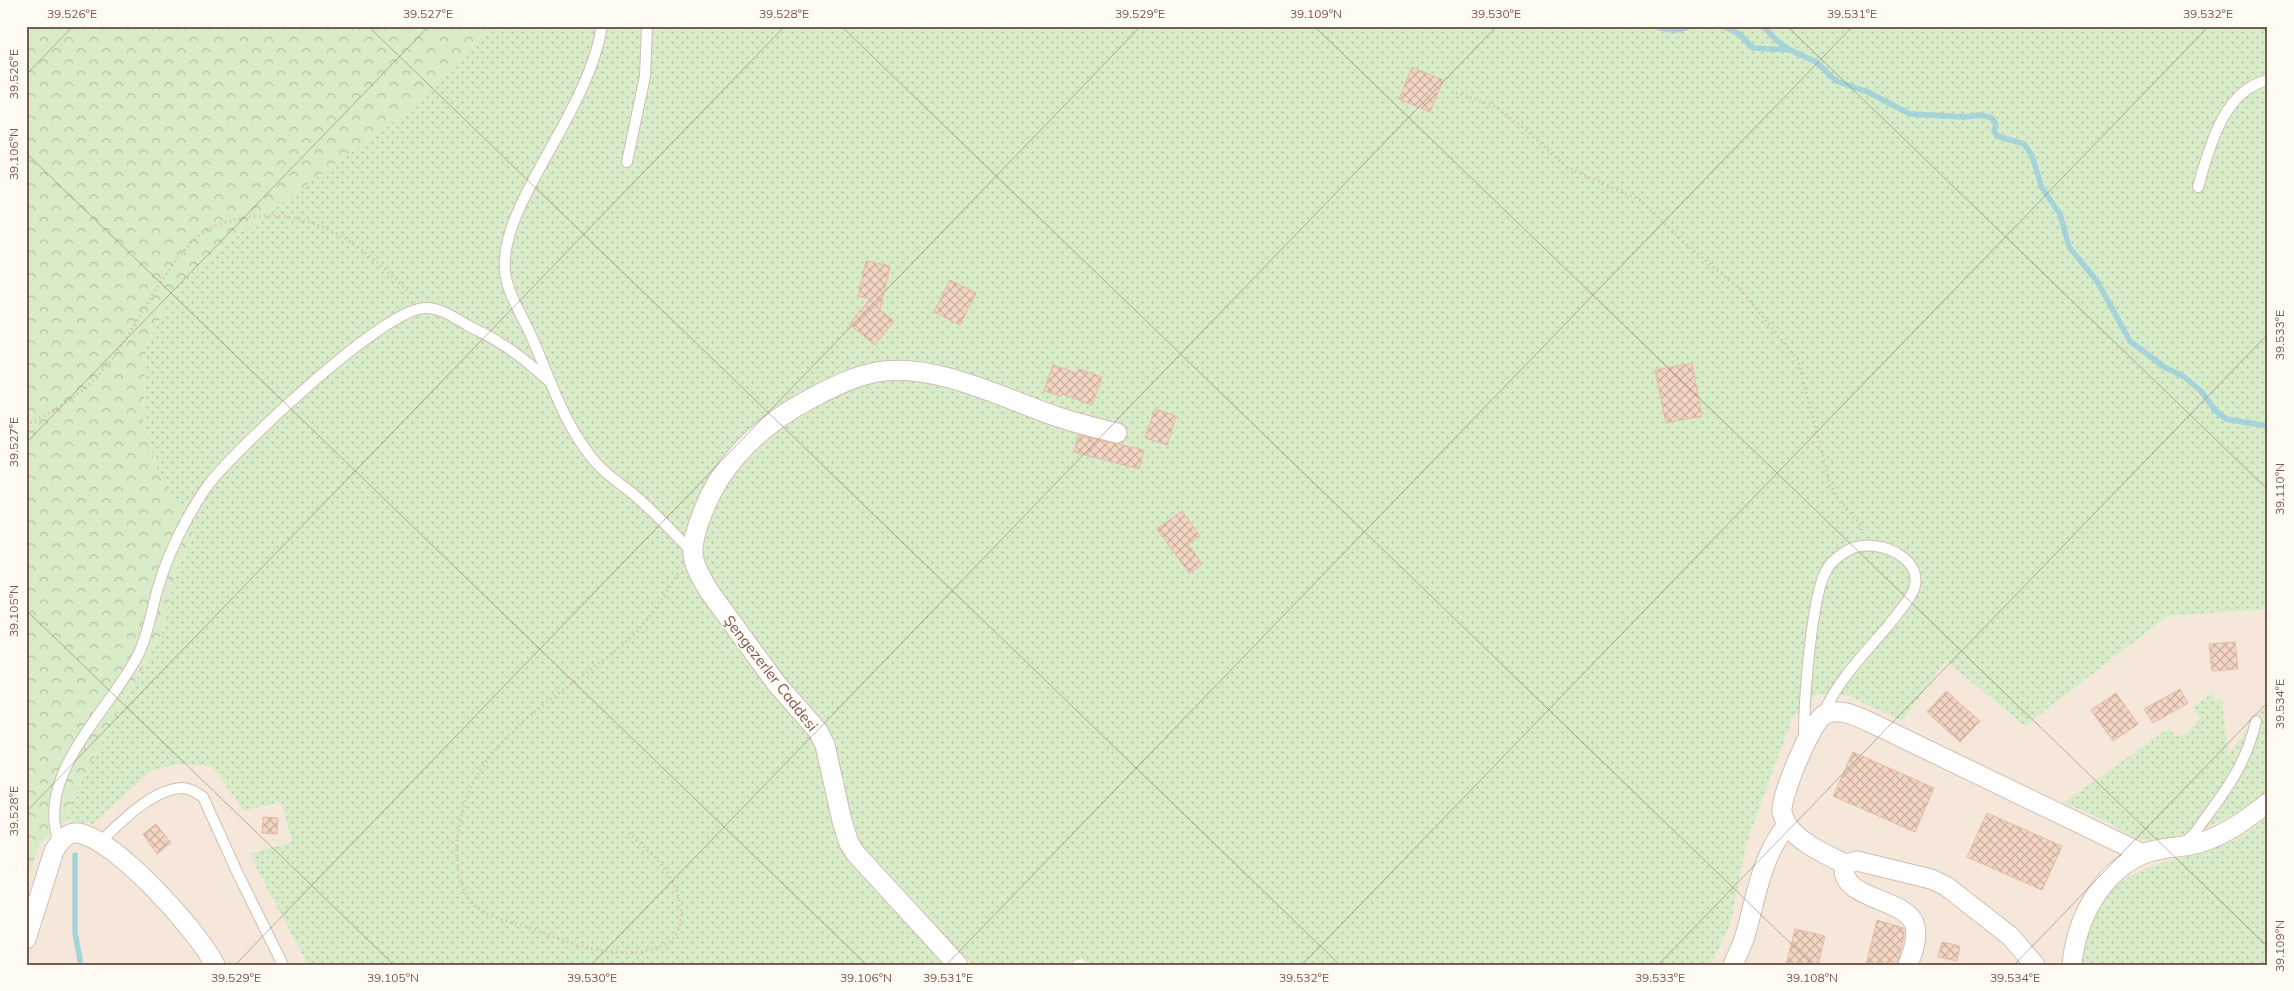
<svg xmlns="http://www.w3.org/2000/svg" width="2294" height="991" font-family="Mulish,sans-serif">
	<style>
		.residential { fill: #f5e8da }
		.grass { fill: url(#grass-dots) }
		.forest { fill: url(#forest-crowns) }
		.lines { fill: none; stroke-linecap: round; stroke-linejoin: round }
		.stream { stroke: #a5d3da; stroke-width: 5.5 }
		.building { fill: url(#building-cross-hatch); stroke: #e6bba3 }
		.lane-casing { stroke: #d1beb0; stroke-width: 12 }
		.street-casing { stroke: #d1beb0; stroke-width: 21 }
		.path { stroke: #d9b8a5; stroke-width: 3; stroke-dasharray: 1 4; stroke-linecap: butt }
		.lane { stroke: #fff; stroke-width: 10 }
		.street { stroke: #fff; stroke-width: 19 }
		.ticks { fill: none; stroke: #7a5c4d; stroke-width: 1; stroke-opacity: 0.45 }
		.labels { text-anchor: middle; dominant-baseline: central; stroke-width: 4; stroke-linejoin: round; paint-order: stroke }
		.street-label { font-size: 15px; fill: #7a5c4d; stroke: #fffaf3 }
		.neatline { fill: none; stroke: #7a5c4d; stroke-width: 2 }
		.ticks-label { font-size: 12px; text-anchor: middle; fill: #7a5c4d }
	</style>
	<defs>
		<pattern id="grass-dots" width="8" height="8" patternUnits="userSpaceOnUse" patternTransform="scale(1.25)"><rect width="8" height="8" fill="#d8ecc9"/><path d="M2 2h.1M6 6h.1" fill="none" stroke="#b4c2a5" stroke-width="1.8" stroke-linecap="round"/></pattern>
		<pattern id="forest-crowns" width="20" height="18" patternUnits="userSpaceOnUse" patternTransform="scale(1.25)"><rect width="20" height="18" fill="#d8ecc9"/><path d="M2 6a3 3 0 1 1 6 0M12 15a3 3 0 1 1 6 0" fill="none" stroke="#b4c2a5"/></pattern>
		<pattern id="building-cross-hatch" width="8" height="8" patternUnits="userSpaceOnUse" patternTransform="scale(1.25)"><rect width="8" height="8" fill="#f3d5c3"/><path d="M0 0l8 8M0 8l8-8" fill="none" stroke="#cab0a1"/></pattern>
	</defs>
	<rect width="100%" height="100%" fill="#fdf6ec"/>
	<path class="residential" d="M2268 609V965H1711L1731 923 1746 845 1792 719 1818 694 1848 696 1902 721 1946 661 2025 726 2168 616Z
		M181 764 212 767 244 811 281 802 292 843 249 854 308 965H26V883L40 844 66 821 93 824 151 771Z"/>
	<path class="grass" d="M491 26H2268V609L2168 616 2025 726 1946 661 1902 721 1848 696 1818 694 1792 719 1746 845 1731 923 1711 965H1088L1082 959 1077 960 1069 965H971L966 957 962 965H308L249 854 292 842 281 802 244 811 212 767 181 764 151 771 93 824 66 821 75 792 162 632 175 574 194 533 158 473 143 420 146 346 178 285 225 244 400 117Z
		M2212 693 2215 699 2222 700 2228 755 2268 703V794C2239 812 2174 850 2140 839 2129 836 2119 828 2109 823 2094 815 2079 809 2063 803L2169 728 2176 736 2186 734 2200 718 2192 708Z
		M2268 817V965H2081C2081 955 2085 944 2087 935 2106 859 2175 866 2233 841 2245 835 2257 825 2268 817Z"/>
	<path class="forest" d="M26 26H491L400 117 225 244 178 285 146 346 143 420 158 473 194 532 175 574 162 632 75 792 66 821 40 844 26 883Z"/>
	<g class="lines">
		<path class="stream" d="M1655 26C1667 30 1678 33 1689 26
			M1724 26 1739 34 1753 48 1790 50
			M1763 26 1776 40 1790 50 1816 62 1836 81 1868 92 1910 114 1965 117 1981 115 1992 118 1996 124 1994 131 1997 136 2024 144 2032 156 2042 188 2060 214 2069 247 2097 281 2130 341 2164 367 2183 376 2201 391 2215 410 2226 419 2268 426
			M75 855V933L81 965"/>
	</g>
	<path class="building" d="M1412 67 1443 80 1430 112 1399 99Z
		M866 261 890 266 880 310 894 321 875 345 849 324 870 299 858 296Z
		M950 280 976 293 960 325 934 312Z
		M1692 363 1702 416 1666 423 1655 370Z
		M1053 365 1077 373 1079 369 1102 377 1092 405 1062 394 1061 396 1044 391Z
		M1155 409 1176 416 1167 445 1145 438Z
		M1078 435 1144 450 1139 469 1074 452Z
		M1182 511 1200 536 1188 544 1202 564 1189 573 1157 529Z
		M2235 642 2238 669 2212 671 2209 644Z
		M2180 689 2188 703 2153 723 2144 709Z
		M1946 691 1980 721 1960 742 1927 712Z
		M2116 693 2138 724 2113 741 2091 710Z
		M1853 752 1934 788 1915 832 1833 796Z
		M1987 813 2062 846 2042 890 1967 857Z
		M263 817 278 818 277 834 262 833Z
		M156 824 171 843 157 854 143 834Z
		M1877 920 1904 928V937L1897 965H1866Z
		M1795 929 1825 936 1818 965H1786Z
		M1942 942 1960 946 1957 961 1938 957Z"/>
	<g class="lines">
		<g class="lane-casing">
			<path id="lane" d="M602 26C592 89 545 151 519 209 511 227 503 250 505 271 507 292 520 312 529 331 550 377 563 426 598 465 610 478 626 487 639 499 657 515 675 534 692 552
				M627 162 645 76 647 26
				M2198 187C2209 149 2223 90 2268 80
				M1804 737C1804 705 1811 588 1829 566 1836 557 1850 547 1861 546 1884 542 1924 560 1914 589 1909 602 1896 615 1888 626 1864 654 1838 680 1823 714
				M59 842C34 775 110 710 138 655 148 635 151 613 157 591 164 566 175 541 187 519 194 507 201 494 209 484 237 448 385 307 426 308 441 308 455 318 467 325 478 331 490 336 500 343 518 353 534 368 549 381
				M99 843C119 824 152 789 182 788 190 788 197 793 203 797L238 874 283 965
				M2184 843 2194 834C2222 795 2245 769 2256 721"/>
		</g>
		<g class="street-casing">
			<path id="street" d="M1845 864C1826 854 1801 844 1788 826 1786 823 1783 816 1782 812 1780 798 1811 722 1824 715 1841 705 1866 721 1882 728L2143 854
				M1845 864 1857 861 1931 879 1946 886 2010 936 2035 965
				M1845 864C1836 899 1905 898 1914 923 1919 936 1913 952 1908 965
				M26 939 54 851C59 842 66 832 77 833 114 837 199 932 215 965
				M958 965 856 854 849 843 842 821 825 745 818 731 776 683 709 591C703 581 693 565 693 553 692 533 709 495 720 478 742 444 774 418 810 399 832 387 858 374 884 371 939 365 1003 398 1055 416 1075 423 1096 428 1117 433
				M1733 965C1737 955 1742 946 1745 936 1756 898 1761 857 1787 825
				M2072 965C2076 920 2100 873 2143 854 2159 847 2181 848 2199 843 2224 836 2247 819 2268 803"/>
		</g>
		<path class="path" d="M1456 93 1493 105 1526 130 1566 167 1640 200 1689 247 1741 290 1798 360 1830 485 1841 503 1860 524 1862 533
			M26 425C54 411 83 394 103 370 136 331 155 280 192 242 208 226 228 220 250 217 321 208 366 250 413 296
			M629 833C641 844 654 855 664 868 677 885 689 916 675 936 663 952 632 954 614 952 584 950 558 938 530 928 509 921 479 917 467 896 450 867 457 822 469 792 497 724 578 685 630 638 650 620 664 596 678 574"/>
		<use href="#lane" class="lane"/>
		<use href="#street" class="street"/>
	</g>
	<path class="ticks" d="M368 26 1340 965M841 26 1813 965M1314 26 2268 947M1787 26 2268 490M2260 26 2268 33M26 75 73 26M26 153 867 965M26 443 429 26M26 610 394 965M26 812 785 26M235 965 1141 26M591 965 1497 26M946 965 1853 26M1302 965 2209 26M1658 965 2268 334M2014 965 2268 702"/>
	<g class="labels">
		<g class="street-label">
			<text transform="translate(771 673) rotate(52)">Şengezerler Caddesi</text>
		</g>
	</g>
	<rect width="2294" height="991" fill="none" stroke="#fffaf3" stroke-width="55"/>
	<rect x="28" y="28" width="2238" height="936" class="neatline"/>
	<g class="ticks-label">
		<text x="72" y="18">39.526°E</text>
		<text x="428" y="18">39.527°E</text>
		<text x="784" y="18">39.528°E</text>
		<text x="1140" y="18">39.529°E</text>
		<text x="1316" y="18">39.109°N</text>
		<text x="1496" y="18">39.530°E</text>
		<text x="1852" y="18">39.531°E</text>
		<text x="2208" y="18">39.532°E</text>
		<text transform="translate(14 74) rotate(-90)" y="4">39.526°E</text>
		<text transform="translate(14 154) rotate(-90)" y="4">39.106°N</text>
		<text transform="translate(2280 335) rotate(-90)" y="4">39.533°E</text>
		<text transform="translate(14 442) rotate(-90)" y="4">39.527°E</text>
		<text transform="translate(2280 489) rotate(-90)" y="4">39.110°N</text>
		<text transform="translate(14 611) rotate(-90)" y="4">39.105°N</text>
		<text transform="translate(2280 704) rotate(-90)" y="4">39.534°E</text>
		<text transform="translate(14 811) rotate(-90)" y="4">39.528°E</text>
		<text transform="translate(2280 946) rotate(-90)" y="4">39.109°N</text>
		<text x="236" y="982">39.529°E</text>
		<text x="393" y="982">39.105°N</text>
		<text x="592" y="982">39.530°E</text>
		<text x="866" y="982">39.106°N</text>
		<text x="948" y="982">39.531°E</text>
		<text x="1304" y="982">39.532°E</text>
		<text x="1660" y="982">39.533°E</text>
		<text x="1812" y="982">39.108°N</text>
		<text x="2015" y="982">39.534°E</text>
	</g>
</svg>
